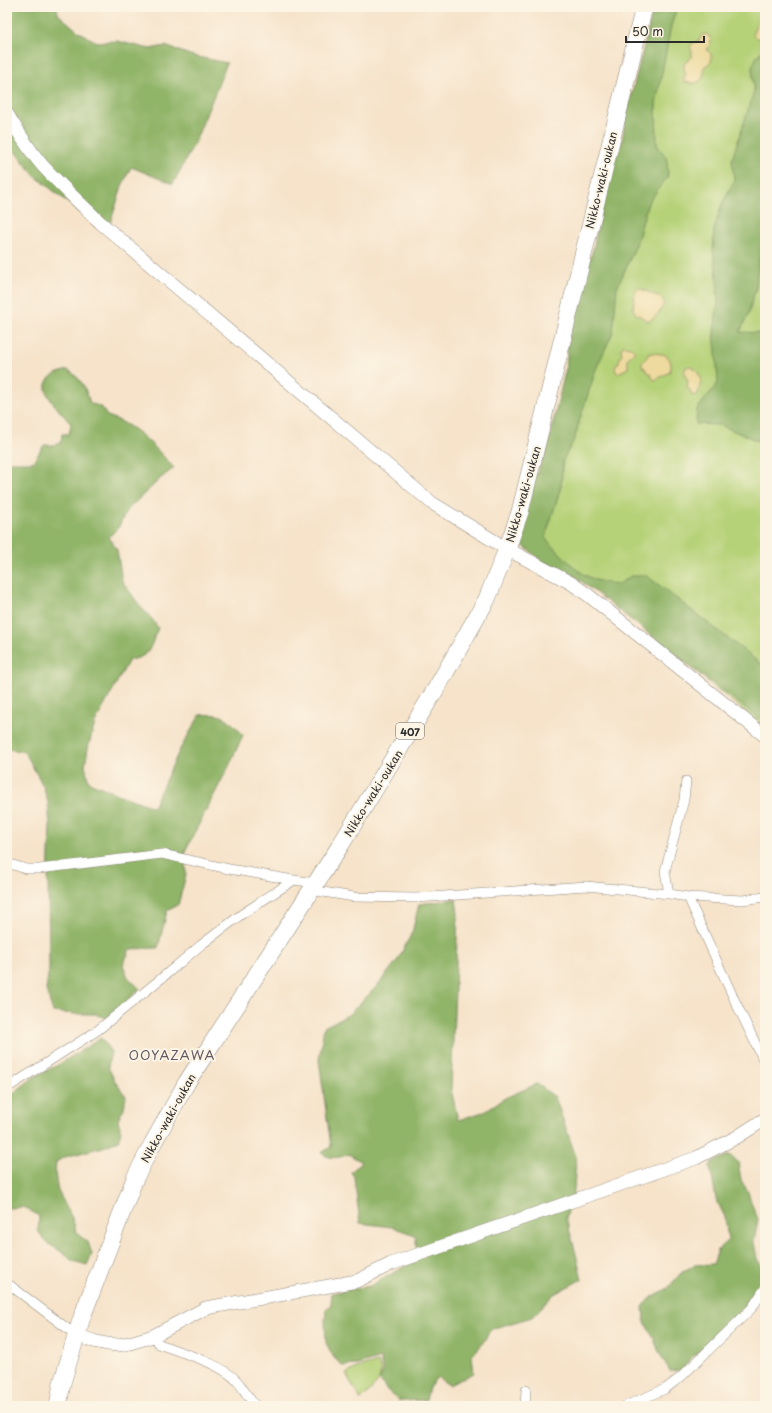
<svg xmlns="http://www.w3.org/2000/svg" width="772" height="1413" font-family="'Playpen Sans',sans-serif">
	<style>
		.green { fill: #b6d278; stroke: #707e52 }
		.forest { fill: #90b468; stroke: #5e704a }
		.sand { fill: #eeda9e; stroke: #8c8264 }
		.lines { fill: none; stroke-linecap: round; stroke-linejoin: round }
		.street-casing { stroke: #90877a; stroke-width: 10 }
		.secondary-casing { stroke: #90877a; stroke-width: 14 }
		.highway-casing { stroke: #90877a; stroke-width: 18 }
		.street { stroke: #fff; stroke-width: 9 }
		.secondary { stroke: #fff; stroke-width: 13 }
		.highway { stroke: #fff; stroke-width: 17 }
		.labels { text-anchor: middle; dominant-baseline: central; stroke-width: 4; stroke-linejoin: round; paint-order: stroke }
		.shield { fill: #fcf5e5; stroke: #6a6863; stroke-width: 1 }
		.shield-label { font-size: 10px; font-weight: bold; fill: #2b2b2b }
		.street-label { font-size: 11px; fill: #2b2b2b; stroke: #fcf5e5 }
		.quarter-label { font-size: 13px; letter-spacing: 1px; fill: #655965; stroke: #fcf5e5 }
	</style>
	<rect width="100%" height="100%" fill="#fcf5e5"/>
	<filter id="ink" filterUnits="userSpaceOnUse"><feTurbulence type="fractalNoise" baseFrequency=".025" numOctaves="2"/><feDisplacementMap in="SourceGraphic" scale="8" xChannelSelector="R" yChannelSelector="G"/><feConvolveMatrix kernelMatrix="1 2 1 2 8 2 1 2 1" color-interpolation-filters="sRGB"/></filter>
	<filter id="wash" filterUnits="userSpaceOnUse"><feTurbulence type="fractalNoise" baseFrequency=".012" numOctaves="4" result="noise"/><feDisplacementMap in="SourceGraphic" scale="16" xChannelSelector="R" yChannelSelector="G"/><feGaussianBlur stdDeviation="0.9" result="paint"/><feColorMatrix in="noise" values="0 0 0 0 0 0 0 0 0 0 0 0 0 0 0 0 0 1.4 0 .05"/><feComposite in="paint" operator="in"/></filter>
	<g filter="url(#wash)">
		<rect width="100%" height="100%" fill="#f6e3ca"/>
		<path class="green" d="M671 7H765V728L534 539Z
			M378 1362 381 1371 379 1381 361 1400 346 1374 357 1368Z"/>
		<path class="forest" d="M7 7H57L58 14 79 32 97 42 117 41 150 49 165 46 193 56 227 63 195 142 173 184 131 167 122 186 109 227H98L34 175 8 143 13 133 7 127Z
			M654 7H677L671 26 656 104 657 145 667 158 668 176 648 203 636 245 617 288 613 332 596 369 579 422 575 438 563 460 561 487 545 538C557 549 575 571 589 577 599 582 609 583 619 584L631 576H647L765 667V723L573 575 543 562 520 543 521 527 532 484 547 449 566 368 568 343 585 273 593 250 612 161 622 142 626 116Z
			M765 48V228L763 248 758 265 756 288 748 315 740 332 762 333 765 337V444L720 425 696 424 697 409 718 383 716 352 714 333 718 300 717 276 713 251 714 230 721 206 734 181 732 159 754 92 752 67 757 56Z
			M68 370C82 379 85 387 90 403L101 407 107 416C135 424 155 447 174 468L161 478 127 510 118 528 109 537 117 550 122 581 140 606 152 619 158 628C150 647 151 657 129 660L95 723 88 748 85 766 89 782 115 793 153 807 179 751 200 715C225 713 227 717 243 735L228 768 185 851 186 875 178 905 167 911 158 948 130 949 123 965 128 977 140 989 107 1018 95 1014H75L53 1012 46 990 49 968 48 881 50 826 48 802 43 786 25 752 7 749V462H33L44 445H53L61 443 62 434H69L71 424C55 405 25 380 68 370Z
			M456 899 458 914 451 1089 458 1120 483 1112 505 1098 537 1084 555 1097 576 1157 574 1190 566 1218 575 1250 582 1279 554 1294 532 1317 491 1329 482 1344 472 1356 474 1373 449 1385 437 1377 429 1388 426 1400 399 1401 386 1389 379 1379 383 1372 380 1358 358 1365 343 1366 334 1358 326 1343 325 1321 326 1310 331 1304 332 1293 370 1286 418 1259 415 1235 392 1227 360 1223 354 1177 351 1172 361 1162 349 1154C339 1158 331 1160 321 1153L331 1147 319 1060 324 1027 348 1015 376 987 397 961 412 933 419 904Z
			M101 1038 111 1052 108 1067 116 1083 126 1096 124 1108 118 1120 121 1131 118 1141 103 1147 65 1157 56 1162 55 1173 58 1191 73 1220 76 1233 88 1242 92 1254 87 1265 73 1261 59 1250 47 1243 38 1231 39 1216 24 1207 8 1208 7 1209V1098L34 1077 58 1065Z
			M730 1155 738 1162 741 1180 748 1192 752 1205 758 1219 754 1242 757 1259 765 1271 760 1286 746 1304 704 1348 692 1357 682 1370 670 1371 660 1354 653 1337 644 1320 643 1307 649 1299 668 1288 681 1273 694 1265 713 1264 718 1250 728 1241 725 1217 716 1199 710 1167 712 1162Z"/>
		<path class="sand" d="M762 7H765V37C760 41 756 38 753 34 755 24 760 17 762 7Z
			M706 34 710 37 711 42 707 50 711 54V62L704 67C705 82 697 85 684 82V78L686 73 684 70V64L692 57V51L690 47 693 43 700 40 702 35Z
			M639 288 655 295 659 296 664 301C664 308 655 319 648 321L635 313 633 309 635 291Z
			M623 346 631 347 634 350V353L628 358V368L618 373 616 372 615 367 619 362 620 357 622 355 621 350Z
			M650 353C652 353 664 354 665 355 671 358 673 367 669 372 667 374 658 378 655 380L653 379 650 373 647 372 645 368 642 367V363Z
			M691 366 696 370 701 378V381L698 394 695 396 692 395 690 390 687 388 688 381 684 373 686 367Z"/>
	</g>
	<g filter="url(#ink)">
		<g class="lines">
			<g class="street-casing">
				<path id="street" d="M7 863 26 869H39L162 854 229 869 294 880 316 883
					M311 890 354 897 416 898 586 886 669 894 688 897 742 900 765 897
					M669 894 665 871 684 800 686 781
					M688 897 734 999 765 1063
					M7 1088 98 1030 163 977 201 945 242 914 294 880
					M7 1283 76 1335
					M153 1336 159 1344C182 1353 221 1363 237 1381 244 1389 248 1398 256 1406
					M525 1406 526 1390
					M625 1406 665 1389 681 1377 752 1308 765 1288"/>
			</g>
			<g class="secondary-casing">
				<path id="secondary" d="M7 114C18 132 29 150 42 165 61 186 82 205 102 224L432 503 507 549 571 583 588 595 765 736
					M76 1335 93 1341 107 1344 118 1345 130 1343 153 1336 206 1308 357 1281 391 1264 696 1158 737 1137 765 1119"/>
			</g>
			<g class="highway-casing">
				<path id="highway" d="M58 1406 62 1383 82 1317 135 1178 153 1143 187 1082 340 846 437 687 487 599 507 549 520 512 644 7"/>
			</g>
			<use href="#street" class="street"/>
			<use href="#secondary" class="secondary"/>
			<use href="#highway" class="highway"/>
		</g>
	</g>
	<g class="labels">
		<rect class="shield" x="396" y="723" width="28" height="16" rx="3"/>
		<g class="shield-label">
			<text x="410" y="731">407</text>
		</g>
		<g class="street-label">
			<text transform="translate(601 180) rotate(-76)">Nikko-waki-oukan</text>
			<text transform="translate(523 494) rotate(-74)">Nikko-waki-oukan</text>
			<text transform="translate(373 793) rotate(-58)">Nikko-waki-oukan</text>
			<text transform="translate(168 1118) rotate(-61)">Nikko-waki-oukan</text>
		</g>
		<g class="quarter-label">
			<text x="172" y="1054">OOYAZAWA</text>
		</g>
	</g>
	<rect width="772" height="1413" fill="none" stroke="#fcf5e5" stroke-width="24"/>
	<path d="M626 36v6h78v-6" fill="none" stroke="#2b2b2b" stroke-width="2"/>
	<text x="632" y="36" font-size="12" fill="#2b2b2b" stroke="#fcf5e5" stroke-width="3" paint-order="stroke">50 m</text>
</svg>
